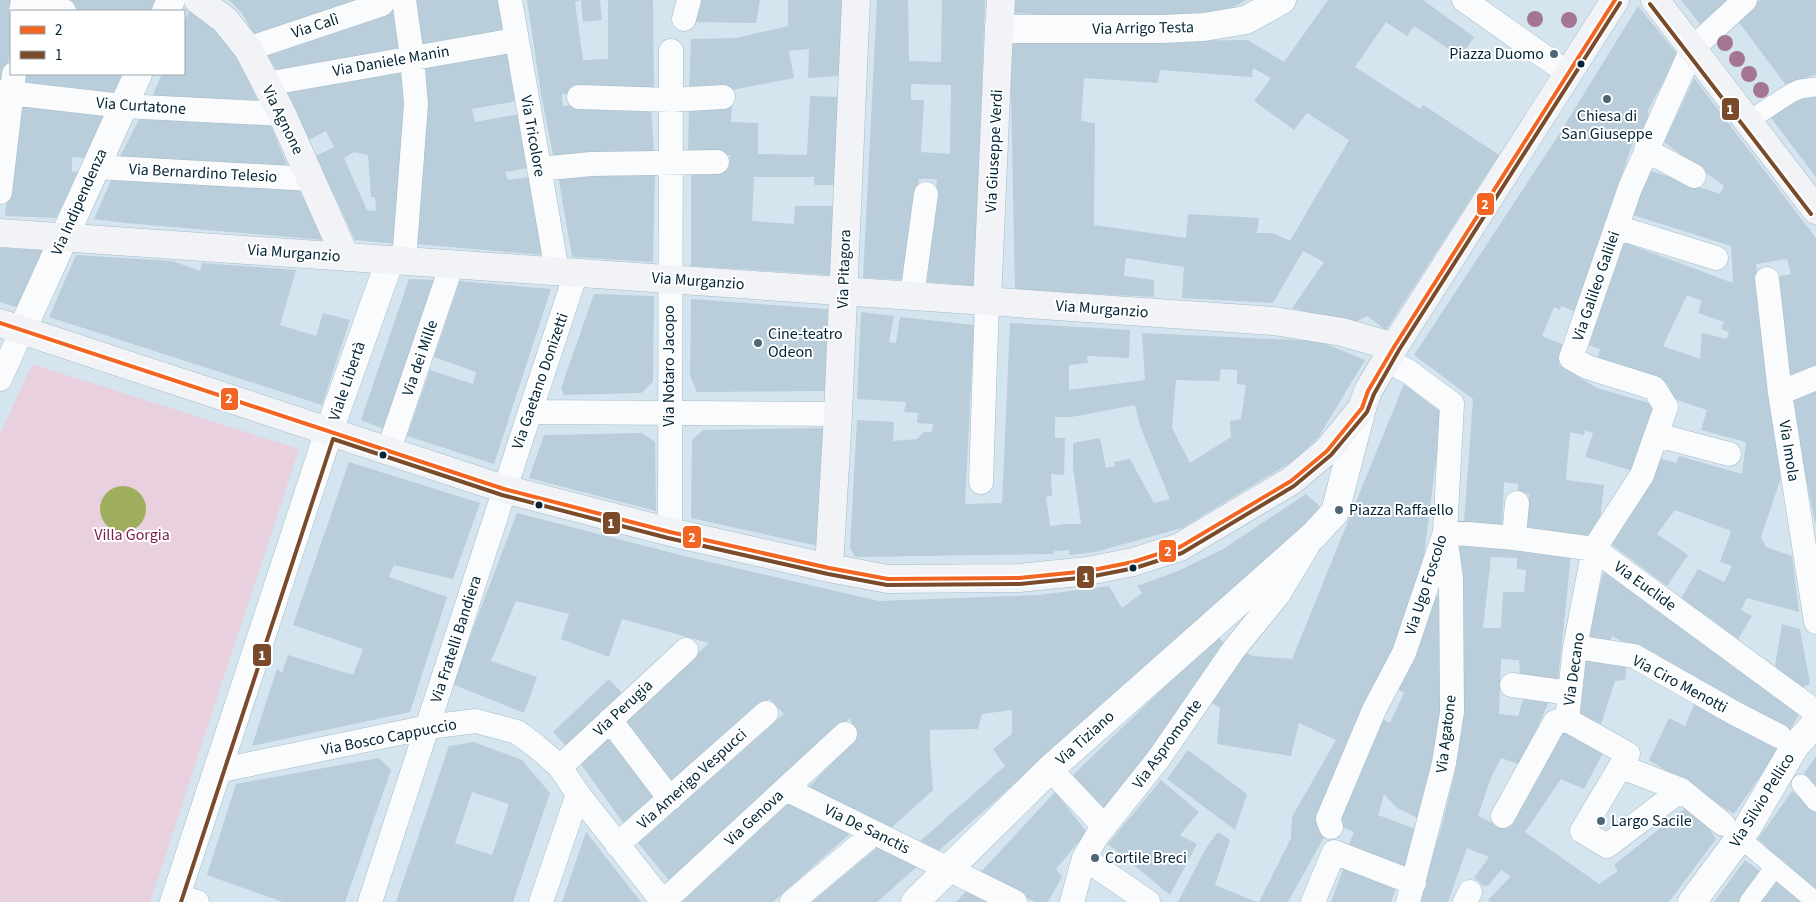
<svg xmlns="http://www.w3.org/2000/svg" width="1816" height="902" font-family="'Source Sans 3',sans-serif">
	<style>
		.green { fill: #e8d0de }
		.water { fill: #9eae5c }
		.building { fill: #bacdda; fill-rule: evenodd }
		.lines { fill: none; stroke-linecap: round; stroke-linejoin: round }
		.pedestrian-casing { stroke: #a4bac7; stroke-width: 20 }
		.minor-casing { stroke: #a4bac7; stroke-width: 25 }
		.tertiary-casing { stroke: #a4bac7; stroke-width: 29 }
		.secondary-casing { stroke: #a4bac7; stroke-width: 29 }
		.pedestrian { stroke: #f9fbfd; stroke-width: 19 }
		.minor { stroke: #f9fbfd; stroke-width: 24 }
		.tertiary { stroke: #f9fbfd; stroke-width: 28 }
		.secondary { stroke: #f1f3f7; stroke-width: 28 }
		.bus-1-casing { stroke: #fff; stroke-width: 8 }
		.bus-2-casing { stroke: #fff; stroke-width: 8 }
		.bus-1 { stroke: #f26522; stroke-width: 4 }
		.bus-2 { stroke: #7a4b2a; stroke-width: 4 }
		.tree { fill: #a47693 }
		.poi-dot { fill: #4c6877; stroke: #fff; stroke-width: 2 }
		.bus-dot { fill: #032436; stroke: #fff; stroke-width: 2 }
		.labels { text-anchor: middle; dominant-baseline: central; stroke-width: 4; stroke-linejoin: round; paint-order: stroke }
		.street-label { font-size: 16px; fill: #032436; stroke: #fff }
		.poi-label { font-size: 16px; fill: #032436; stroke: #fff; text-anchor: start }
		.park-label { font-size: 16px; fill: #7b1c48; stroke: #fff }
		.line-badge { stroke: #fff; stroke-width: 2 }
		.badge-label { font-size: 14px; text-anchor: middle; font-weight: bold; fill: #fff }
	</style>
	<rect width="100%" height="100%" fill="#d5e5ef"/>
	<path class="green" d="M32 364 299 449 150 902H0V434Z"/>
	<path class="water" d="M100 509a23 23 0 1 1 46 0a23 23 0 1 1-46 0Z"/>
	<path class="building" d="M0 0H18L11 11V42L5 85H0Z
		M57 0H160L154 11H81Z
		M229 0H367L256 38 242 13Z
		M413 0H500L505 33 420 45Z
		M527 0H580L575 2 583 60 608 59V0H653L654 93 562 94 563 106 590 104H651L654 154 554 160 541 94Z
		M581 0H600L602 20 583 22Z
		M699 0H760L756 23 693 22Z
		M788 0H844L839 76 808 78 809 49 789 51 794 78 732 90H689L691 39 736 38 788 26Z
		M877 0H908L909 61 941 62 942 0H985L975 286 927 282 937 179H919L906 280 863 278ZM911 84 951 85 950 154 921 152 924 100H911Z
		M1015 0H1246L1234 7 1185 19 1153 21 1015 13Z
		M1328 0H1423L1474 37 1461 57 1414 26 1407 36 1386 22 1355 67 1420 109 1423 105 1428 108 1499 155 1386 330 1367 316 1358 321 1351 323 1292 308 1324 262 1303 251 1273 303 1182 298 1184 267 1126 258 1124 276 1154 280V297L1015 290 1010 43 1248 40 1284 62ZM1253 68 1271 78 1254 101 1294 130 1307 113 1349 140 1290 241 1273 233H1257L1259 218 1188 214 1186 238 1094 225 1095 123 1081 121 1084 78 1158 83 1160 70 1252 77Z
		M1681 0H1731L1700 24Z
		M1760 0H1816V74L1786 85 1779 76 1735 17Z
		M394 6 401 48 277 71 265 51Z
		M1638 6 1678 55 1648 110 1649 123 1641 137 1634 139 1576 312 1561 306 1560 310 1554 307 1542 336 1564 345 1559 365 1597 388 1659 406 1637 472 1585 457 1593 433 1585 430 1584 435 1570 432 1566 480 1604 485 1598 537 1527 530 1529 494 1518 493V484L1504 482 1502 527 1464 523 1473 399 1414 355 1558 136Z
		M190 8 228 40 261 107 149 103 162 74H184V23Z
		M507 50 517 101 472 109 475 122 520 114 529 168 505 172 508 180 529 177 543 255 416 244 423 65Z
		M402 67 407 99 396 244 355 240 316 156 334 147 326 131 309 140 284 87ZM354 152 368 155 371 197H375L376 211 367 210 344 158Z
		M19 74H125L113 97 17 86Z
		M1694 78 1816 238V368L1789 379 1776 277 1791 274 1787 259 1756 264 1781 478 1761 537 1766 547 1792 556 1799 612 1747 598 1741 610 1752 616 1738 639 1707 616 1680 600 1698 569 1724 582 1732 566 1720 562 1731 531 1675 510 1657 534 1688 555 1667 586 1612 545 1615 534 1659 458 1676 463 1679 456 1742 474 1746 442 1701 430 1707 410 1665 396 1668 384 1597 360 1600 349 1588 345 1623 242 1733 283 1731 246 1633 215 1649 170 1720 194 1724 186 1664 142ZM1687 295 1702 301 1698 313 1724 322 1721 329 1729 332 1727 339 1702 333 1700 359 1663 346Z
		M1816 93V177L1768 114 1784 105Z
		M810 96 838 97 835 185H814V177H754L752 221 794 224 795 206H834L831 275 691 266V169L729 168 730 155 688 154 689 105 732 106 731 122 758 123V154L807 155Z
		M17 101 108 110 85 158 72 157V172L79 171 56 218 5 216Z
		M142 114 269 121 290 172 118 160Z
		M655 169 653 262 572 257 558 175Z
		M114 174 297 185 324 240 126 223 94 219Z
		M0 248 46 250 19 308 0 302Z
		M76 255 172 261 200 271 202 263 296 270 280 325 316 336 323 313 350 320 322 405 49 317Z
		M409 279 438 280 386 430 361 420Z
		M460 281 551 289 494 464 407 436 430 370 473 384 476 372 434 357Z
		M594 294 654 296 653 382 641 393 564 395 561 388Z
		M691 299 828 309 825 391 697 392 690 376Z
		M861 312 894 316 889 342 896 343 900 317 974 325 965 504 1002 503 1010 323 1130 330 1129 358 1087 356 1088 363 1069 365V390L1145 380 1142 333 1319 341 1365 360 1318 438 1293 461 1182 528 1095 552 1069 555V550L1054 551 1053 554 855 557 850 548 857 420 894 422 893 441 917 439 924 432H932L933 424 917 423 918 413 904 412 906 402 857 399ZM1221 369 1237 370V384L1246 385 1241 419 1230 421 1231 437 1190 463 1172 428 1176 380 1219 381ZM1135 405 1140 426 1170 499 1154 503 1130 459 1114 462 1115 466 1106 468 1100 438 1073 443V467L1081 524H1065L1050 526 1046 497 1052 496 1051 474 1064 475 1065 438H1055V417H1071Z
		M1404 384 1442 413 1420 587 1396 654 1337 765 1317 827 1328 830 1288 902H1259L1291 838 1292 817 1336 740 1299 723 1291 756 1217 744 1220 708 1211 702 1239 651 1254 656 1292 659Z
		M1816 385V522H1815L1789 397Z
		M823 428 818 546 691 518 692 440 703 430Z
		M642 433 655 442 656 511 529 478 544 435Z
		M349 462 480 503 453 579 394 565 389 577 447 597 410 712 252 746 277 669 282 673 288 655 353 675 363 649 293 625Z
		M1306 494 1325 511 935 854 917 844 1005 766 993 749 1012 734V710L982 714 978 729 930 730V753L933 790 889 830 807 789 857 737 850 718 672 884 638 843 784 714 770 699 671 786 622 724 709 643 622 619 609 657 561 639 569 614 516 601 491 661 537 677 524 713 452 684 517 513 688 557 879 601 1039 595 1109 586 1122 608 1142 593 1137 586 1178 571 1223 549Z
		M1457 544 1571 554 1558 681 1520 676 1519 660 1501 659 1499 714 1518 716 1524 696 1550 699 1521 765 1501 758 1490 780 1478 816 1504 828 1558 729 1604 751 1584 789 1561 779 1525 832 1599 884 1618 871 1614 865 1692 803 1716 839 1669 902H1491L1488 900 1511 876 1501 870 1489 885 1484 886 1474 878 1489 857 1467 848 1448 902H1417L1441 829 1456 768 1460 736ZM1491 557 1517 558V569L1526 570 1524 592H1503L1501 628H1483Z
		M1604 571 1800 713 1789 731 1612 636 1609 647 1586 642Z
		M1427 596H1441L1444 723 1419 819 1397 808 1384 794 1378 815 1421 831 1410 876 1346 851 1354 832 1334 824 1379 717 1390 723 1404 693 1396 688Z
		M1782 624 1800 629 1810 684 1801 688 1775 666Z
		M1217 636 1229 647 1107 810 1070 778Z
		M1586 655 1627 662 1625 680 1615 681 1601 724 1580 714Z
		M609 679 625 696 568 748 553 732Z
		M1696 701 1779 749 1734 814 1649 760 1669 718 1685 726Z
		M614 731 663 798 627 828 580 763Z
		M474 742 522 760 550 793 513 902H396L449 746ZM472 792 509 804 492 855 455 843Z
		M1188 750 1247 794 1235 830 1167 779Z
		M1816 756V786L1804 773Z
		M379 758 391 770 345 902H283L207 875 236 784Z
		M1161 780 1199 812 1180 835 1197 844 1170 895 1108 844Z
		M1792 791 1816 813V889L1813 892 1758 839Z
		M1055 792 1087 832 1056 869 1062 877 1048 902H1035L979 874Z
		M793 799 853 831 773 902H682Z
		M586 832 641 902H562Z
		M1218 832 1230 840 1215 885 1257 902H1178L1206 848Z
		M879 846 919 865 877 902H812Z
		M1745 860 1762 873 1740 902H1714Z
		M1345 864 1398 883 1391 902H1331Z
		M1774 880 1802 902H1757Z
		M972 885 1001 902H956Z"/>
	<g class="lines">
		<g class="pedestrian-casing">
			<path id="pedestrian" d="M1748 121 1791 93 1800 89 1816 87
				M1801 784 1816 802
				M1740 838 1816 902
				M1749 902 1774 868"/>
		</g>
		<g class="minor-casing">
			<path id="minor" d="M39 0 64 11
				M404 0 412 57 416 104 404 261
				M510 0 557 271
				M1464 0 1569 74
				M21 11 23 0
				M684 19 689 0
				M248 49 382 4
				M266 84 516 40
				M0 92 123 106 282 114
				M579 97 671 100 723 97
				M1646 150 1694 176
				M95 167 311 179
				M539 169 591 164 717 162
				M0 192 14 74
				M1616 227 1716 258
				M1767 279 1780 393 1816 622
				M912 296 926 194
				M0 379 22 330
				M1780 393 1816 378
				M530 412 838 414
				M1657 435 1729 454
				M388 452 452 264
				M981 482 987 301
				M670 532 671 51
				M1445 532 1514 538 1594 549 1816 712
				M1514 538 1517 503
				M1575 647 1634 656 1736 714 1779 736
				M1512 685 1570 693
				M610 720 670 799
				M560 767 686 650
				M1622 767 1681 790 1723 824
				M1050 769 1099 821
				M217 771 428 727 476 721 517 732 536 746 560 767 578 794 663 902
				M786 789 1015 902
				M1681 790 1607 846 1582 831 1628 754 1567 720 1575 647 1594 549 1642 475 1666 407 1654 388 1587 367 1571 358 1630 188 1692 49 1745 0
				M1503 816 1555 722 1567 720
				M1331 827 1328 819 1374 710 1404 653 1445 532 1452 404 1409 372 1386 360
				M617 845 766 713
				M1084 858 1148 902
				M176 896 197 902
				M370 902C440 692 506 482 576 273
				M541 902 578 794
				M663 902 845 734
				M792 902 874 833
				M1072 902 1084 858 1097 836 1159 758 1234 649 1278 595 1307 547
				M1313 902 1334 852 1414 883
				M1408 902 1444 763 1452 712 1451 578 1445 536
				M1465 902 1470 892"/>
		</g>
		<g class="tertiary-casing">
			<path id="tertiary" d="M166 11 171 0
				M999 29H1162L1204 27 1246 20 1282 0
				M22 330 138 74
				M174 902 329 431 390 260
				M915 902 1050 769 1314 535 1335 512 1362 408
				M1692 902 1747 828 1795 746 1816 723"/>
		</g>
		<g class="secondary-casing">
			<path id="secondary" d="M198 0 225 20 248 49 282 114 345 256
				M1655 0 1816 210
				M0 233 1274 321 1342 332 1394 347
				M987 301 999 29 1001 0
				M0 323 504 489 670 532 829 568 888 579 1019 578 1088 571 1133 562 1180 547 1291 481 1327 451 1362 408 1368 391 1394 347 1615 0
				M829 568 838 414 856 0"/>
		</g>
		<use href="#pedestrian" class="pedestrian"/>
		<use href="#minor" class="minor"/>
		<use href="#tertiary" class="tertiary"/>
		<use href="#secondary" class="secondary"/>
		<g class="bus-1-casing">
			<path id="bus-1" d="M0 323 504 489 670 532 829 568 888 579 1019 578 1088 571 1133 562 1180 547 1291 481 1327 451 1362 408 1368 391 1394 347 1615 0"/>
		</g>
		<g class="bus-2-casing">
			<path id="bus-2" d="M1650 4 1811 214
				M181 902 333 439 502 495 668 538 828 574 887 585 1020 584 1089 577 1135 568 1182 553 1294 486 1331 455 1367 412 1374 394 1399 350 1620 3"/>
		</g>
		<use href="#bus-1" class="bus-1"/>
		<use href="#bus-2" class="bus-2"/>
	</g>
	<g class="tree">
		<circle cx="1535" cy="19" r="8"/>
		<circle cx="1569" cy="20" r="8"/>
		<circle cx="1725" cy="43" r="8"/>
		<circle cx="1737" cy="59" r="8"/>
		<circle cx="1749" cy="74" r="8"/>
		<circle cx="1761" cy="90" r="8"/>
	</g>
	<g class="poi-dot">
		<circle cx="1554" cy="54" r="5"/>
		<circle cx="1607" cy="99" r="5"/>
		<circle cx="758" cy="343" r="5"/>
		<circle cx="1339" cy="510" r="5"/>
		<circle cx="1601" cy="821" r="5"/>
		<circle cx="1095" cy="858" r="5"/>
	</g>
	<g class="bus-dot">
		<circle cx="1581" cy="64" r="4.5"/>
		<circle cx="383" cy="455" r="4.5"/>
		<circle cx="539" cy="505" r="4.5"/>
		<circle cx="1133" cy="568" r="4.5"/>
	</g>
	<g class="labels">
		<g class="street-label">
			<text transform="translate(315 26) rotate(-18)">Via Calì</text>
			<text transform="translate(1143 28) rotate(-1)">Via Arrigo Testa</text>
			<text transform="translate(391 61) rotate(-10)">Via Daniele Manin</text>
			<text transform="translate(141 106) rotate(4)">Via Curtatone</text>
			<text transform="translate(283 120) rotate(64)">Via Agnone</text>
			<text transform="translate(533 136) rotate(80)">Via Tricolore</text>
			<text transform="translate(994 151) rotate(-87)">Via Giuseppe Verdi</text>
			<text transform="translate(203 173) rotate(3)">Via Bernardino Telesio</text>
			<text transform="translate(79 202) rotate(-66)">Via Indipendenza</text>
			<text transform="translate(294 253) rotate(4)">Via Murganzio</text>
			<text transform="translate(844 269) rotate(-88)">Via Pitagora</text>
			<text transform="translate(698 281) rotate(4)">Via Murganzio</text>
			<text transform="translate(1596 286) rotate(-71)">Via Galileo Galilei</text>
			<text transform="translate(1102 309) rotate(4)">Via Murganzio</text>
			<text transform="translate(420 358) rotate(-71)">Via dei Mille</text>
			<text transform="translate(669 366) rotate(-90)">Via Notaro Jacopo</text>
			<text transform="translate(347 381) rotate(-71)">Viale Libertà</text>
			<text transform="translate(540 381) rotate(-71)">Via Gaetano Donizetti</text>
			<text transform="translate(1789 451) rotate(81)">Via Imola</text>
			<text transform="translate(1426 585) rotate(-72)">Via Ugo Foscolo</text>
			<text transform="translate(1645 586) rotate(36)">Via Euclide</text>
			<text transform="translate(456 639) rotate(-72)">Via Fratelli Bandiera</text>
			<text transform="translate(1574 669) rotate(-82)">Via Decano</text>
			<text transform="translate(1680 684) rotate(28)">Via Ciro Menotti</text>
			<text transform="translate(623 708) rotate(-43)">Via Perugia</text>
			<text transform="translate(1446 734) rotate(-83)">Via Agatone</text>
			<text transform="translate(389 737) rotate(-11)">Via Bosco Cappuccio</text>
			<text transform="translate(1085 738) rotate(-42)">Via Tiziano</text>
			<text transform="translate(1167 744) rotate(-54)">Via Aspromonte</text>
			<text transform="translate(692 779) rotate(-42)">Via Amerigo Vespucci</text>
			<text transform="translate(1762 800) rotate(-58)">Via Silvio Pellico</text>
			<text transform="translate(754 818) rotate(-43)">Via Genova</text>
			<text transform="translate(867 829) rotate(26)">Via De Sanctis</text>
		</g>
		<g class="poi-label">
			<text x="1544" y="54" text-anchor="end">Piazza Duomo</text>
			<text x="1607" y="116" text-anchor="middle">Chiesa di<tspan x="1607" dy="18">San Giuseppe</tspan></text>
			<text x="768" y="334">Cine-teatro<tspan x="768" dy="18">Odeon</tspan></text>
			<text x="1349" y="510">Piazza Raffaello</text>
			<text x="1611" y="821">Largo Sacile</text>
			<text x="1105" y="858">Cortile Breci</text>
		</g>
		<g class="park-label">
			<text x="132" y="535">Villa Gorgia</text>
		</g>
	</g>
	<g class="line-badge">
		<rect x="1721" y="97" width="19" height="24" rx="5" fill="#7a4b2a"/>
		<rect x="1476" y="192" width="19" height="24" rx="5" fill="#f26522"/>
		<rect x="220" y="387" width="19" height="24" rx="5" fill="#f26522"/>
		<rect x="602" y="511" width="19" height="24" rx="5" fill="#7a4b2a"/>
		<rect x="682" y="525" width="20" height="24" rx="5" fill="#f26522"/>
		<rect x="1158" y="539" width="19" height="24" rx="5" fill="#f26522"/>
		<rect x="1076" y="565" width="19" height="24" rx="5" fill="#7a4b2a"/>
		<rect x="252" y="643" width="20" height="24" rx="5" fill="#7a4b2a"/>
	</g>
	<g class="badge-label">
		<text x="1730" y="114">1</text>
		<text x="1485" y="209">2</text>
		<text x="229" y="403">2</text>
		<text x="611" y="528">1</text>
		<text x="692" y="542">2</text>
		<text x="1168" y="556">2</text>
		<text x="1086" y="582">1</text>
		<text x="262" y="660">1</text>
	</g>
	<rect x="10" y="10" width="175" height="65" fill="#ffffff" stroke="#9aa7af"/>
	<rect x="20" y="26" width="25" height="8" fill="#f26522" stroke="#9aa7af"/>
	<text x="55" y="35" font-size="15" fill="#032436">2</text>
	<rect x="20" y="51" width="25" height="8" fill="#7a4b2a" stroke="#9aa7af"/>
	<text x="55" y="60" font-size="15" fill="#032436">1</text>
</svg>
